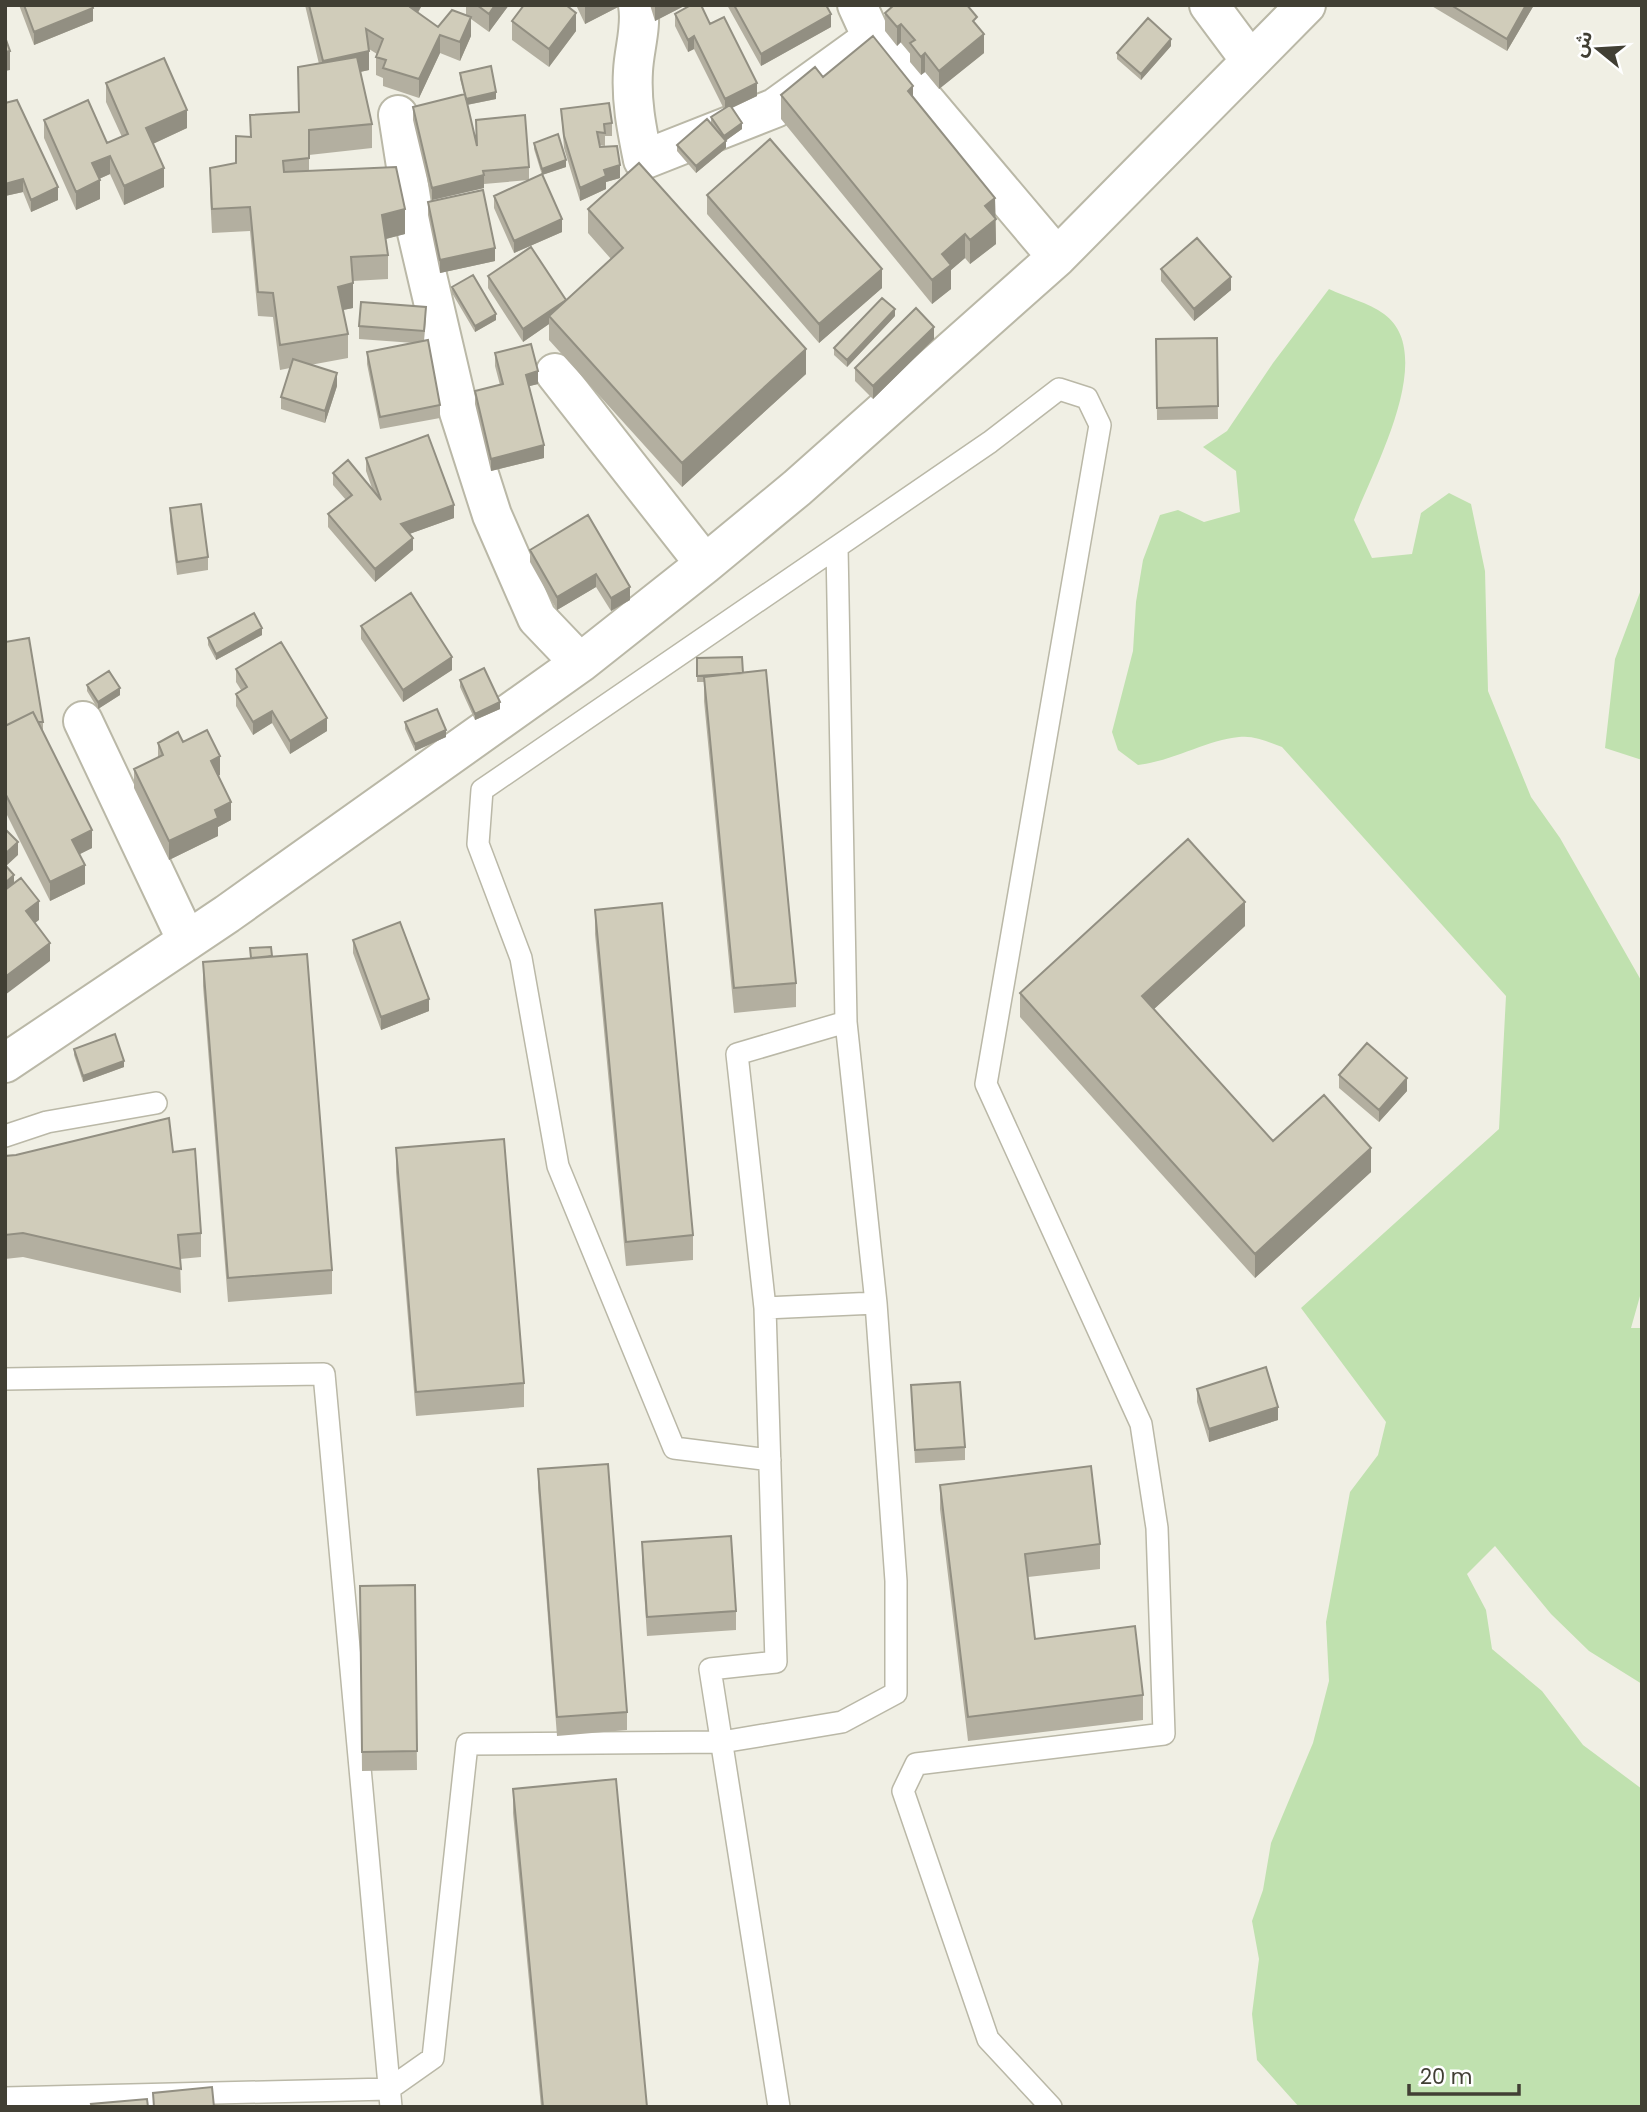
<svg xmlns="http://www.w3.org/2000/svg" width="1647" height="2112" font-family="Poppins,'Noto Sans Arabic',sans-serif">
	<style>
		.green { fill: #c0e1af }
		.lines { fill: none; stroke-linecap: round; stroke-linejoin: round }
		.lane-casing { stroke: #bab8a7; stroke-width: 24 }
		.street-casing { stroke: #bab8a7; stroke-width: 42 }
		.lane { stroke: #fff; stroke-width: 21 }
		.street { stroke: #fff; stroke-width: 38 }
		.wall { fill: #b3afa0 }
		.shaded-wall { fill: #928f82 }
		.building { fill: #d0ccba; stroke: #928f82; stroke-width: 2 }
	</style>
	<rect width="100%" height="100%" fill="#f0efe4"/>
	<path class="green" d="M1329 289C1346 297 1369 303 1384 314 1439 354 1372 471 1354 520L1372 558 1412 554 1421 513 1449 493 1471 504 1485 571 1488 691 1531 797 1560 838 1642 982V1289L1631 1328H1642V1684L1589 1651 1551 1614 1495 1546 1467 1574 1486 1610 1492 1649 1542 1691 1583 1745 1642 1789V2107H1299L1257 2060 1252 2014 1259 1959 1252 1921 1263 1890 1271 1843 1313 1743 1329 1681 1326 1622 1350 1492 1378 1455 1386 1422 1301 1308 1499 1129 1506 996 1282 747C1268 742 1254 735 1239 737 1207 740 1173 761 1138 765L1118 750 1112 732 1133 651 1136 602 1143 560 1160 515 1178 510 1204 522 1240 512 1236 471 1203 447 1227 431 1273 363Z
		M1642 587V760L1605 748 1615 659Z"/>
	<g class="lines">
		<g class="lane-casing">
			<path id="lane" d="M5 1136 47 1122 156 1103
				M765 1308 876 1303
				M5 1379 324 1374 391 2107
				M770 1460 674 1448 558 1166 521 958 478 844 482 790 990 442 1059 389 1087 398 1100 425 986 1084 1141 1424 1157 1528 1164 1734 916 1764 903 1791 988 2039 1051 2107
				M5 2098 389 2089 433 2058 467 1744 722 1742 842 1722 896 1693V1581L876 1303 846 1022 837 547
				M779 2107 710 1669 776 1662 765 1308 737 1054 846 1022"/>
		</g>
		<g class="street-casing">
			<path id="street" d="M638 5C642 27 634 49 633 71 631 102 637 130 643 160L775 108 872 38
				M857 5 872 38 1057 257
				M1209 5 1250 60
				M398 115 415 224 459 412 492 515 537 618 580 663
				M555 373 705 564
				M83 721 187 941
				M5 1063 227 914 580 663 705 564 797 488 1057 257 1306 5"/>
		</g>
		<use href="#lane" class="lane"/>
		<use href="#street" class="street"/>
	</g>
	<path class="wall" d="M19 5H92L93 21 34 45Z
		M305 5H422L418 13 438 27 466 15V5H509L489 32 471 19V36L460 61 440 53 419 98 383 86V78L376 75V57L377 54 369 49V70L360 72 372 124V148L309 155V171L405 234 385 239 388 255V279L353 281V308L343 310 348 334V358L310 365 337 386 325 423 281 409V397L290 368 280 370 273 317 258 316 250 231 212 233 210 193V168L236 163 250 137V115L299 112 298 67 319 64Z
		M576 5H622L585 24Z
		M650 5H686L655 21Z
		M727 5H826L831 27 761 66Z
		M1430 5H1534L1507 51Z
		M885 13 977 26 984 53 939 89 925 72 921 75 910 62V53L901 42 897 46 885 31Z
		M675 14 710 24 757 96 732 108 742 129 725 141 726 148 696 173 677 151V145L711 124V117L724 109 694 49 688 52 675 26Z
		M512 21 576 31 549 67 512 40Z
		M1171 46 1141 80 1117 59V53Z
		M460 73 496 99 467 105 476 142V120L529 167V180L484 184V188L432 200 413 120V107L464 94 460 79Z
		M823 77 913 97 995 198 996 244 970 264 965 258 951 270V289L932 304 781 119V95Z
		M106 83 187 128 153 144 164 187 124 205 110 174 99 179 100 199 76 210 44 138V120L107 143 122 137 106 102Z
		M5 103 58 200 31 212 23 192 5 196Z
		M561 109 612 123V136H605V146L599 145 620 178 606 182V189L580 201 564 148Z
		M534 143 566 167 542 175 534 149Z
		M707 195 882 288 819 343 707 214Z
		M494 196 562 232 514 253 494 208Z
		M428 202 495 261 440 273 428 215Z
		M588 209 806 374 682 487 549 340V324L523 342 488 288V276L566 300 611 259 588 233Z
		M1161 269 1231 290 1194 321 1161 281Z
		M452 287 496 320 475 332 452 293Z
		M895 316 847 367 834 355V348Z
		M426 319 424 341 440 405V418L380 429 367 364V352L414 343 359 339V326Z
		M1217 338 1218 419 1157 420 1156 339Z
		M934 339 873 399 855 381V368Z
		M495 353 538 384 529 386 544 458 491 471 475 404V391L500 385 495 366Z
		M366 458 454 518 409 534 413 550 375 582 328 527V514L346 500 333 485V473L373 491 366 471Z
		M170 508 208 557V570L177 575 170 521Z
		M588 515 630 600 611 611 596 587 557 610 530 562V550Z
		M361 626 452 670 403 702 361 639Z
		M262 635 216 660 208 645V638Z
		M5 642 43 722V731L92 848 80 854 85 884 50 901 5 811Z
		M697 658 743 673 796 983V1007L734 1013 704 701V682H697Z
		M236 669 327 731 290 754 272 723 253 735 236 706V694L241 690 236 682Z
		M460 680 500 709 475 720 460 687Z
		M87 685 120 695 98 709 87 691Z
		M405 722 446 737 415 751 405 729Z
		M183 742 220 775H219L231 820 218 827V836L169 860 134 788V769L158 758V743Z
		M595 910 693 1235V1260L626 1266 595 934Z
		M1245 926 1154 1009 1273 1141 1371 1172 1255 1278 1020 1017V993Z
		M353 940 429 1011 381 1030 353 953Z
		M272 956 332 1270V1294L228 1302 203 986V962Z
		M74 1049 124 1067 83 1082 74 1055Z
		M1339 1075 1407 1091 1379 1122 1339 1088Z
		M396 1148 524 1383V1407L416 1416 396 1172Z
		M173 1152 201 1233V1257L180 1259 181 1293 23 1257 5 1259V1156Z
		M911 1385 965 1447V1460L915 1463Z
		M1197 1389 1278 1420 1209 1442 1197 1402Z
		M538 1469 627 1712V1730L557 1736 538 1488Z
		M940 1485 1100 1544V1569L1028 1577 1035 1639 1143 1695V1720L968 1741 940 1509Z
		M642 1542 736 1611V1630L647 1636 642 1560Z
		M415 1585 417 1770 362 1771 360 1586Z
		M513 1789 647 2107H541L513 1813Z"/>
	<path class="shaded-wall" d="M411 5H422L410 26V7Z
		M495 5H509L489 32V14Z
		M585 5H622L585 24Z
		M655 5H686L655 21Z
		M1526 5H1534L1507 51V39Z
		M93 8V21L34 45V32Z
		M576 13V31L549 67V49Z
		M831 14V27L761 66V54Z
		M471 17V36L460 61V42Z
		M901 24V42L897 46V27Z
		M984 34V53L939 89V71Z
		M440 35V53L419 98V79Z
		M694 36V49L688 52V40Z
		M1171 39V46L1141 80V74Z
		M10 51V70L5 71V52Z
		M369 51V70L323 80V61Z
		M925 53V72L921 75V57Z
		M757 83V96L725 111V99Z
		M913 86V110L908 91Z
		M496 92V99L466 105V99Z
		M187 110V128L146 147V128Z
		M742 123V129L724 142V136Z
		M726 141V148L696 173V166Z
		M110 156V174L92 182V163Z
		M566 160V167L542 175V169Z
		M620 165V178L606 182V189L580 201V188L604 170Z
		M164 168V187L124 205V186Z
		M484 175V188L432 200V188Z
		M23 179V192L5 196V184Z
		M100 180V199L76 210V192Z
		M58 187V200L31 212V200Z
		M995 198 996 244 970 264V240L985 206Z
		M405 209V234L382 240V215Z
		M562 219V232L514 253V241Z
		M965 234V258L951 270V289L932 304V280L942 254Z
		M495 248V261L440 273V260Z
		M882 269V288L819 343V324Z
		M1231 277V290L1194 321V309Z
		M353 283V308L338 311V287Z
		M566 300 549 316V324L523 342V329Z
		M895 309V316L847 367V360Z
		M496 314V320L475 332V326Z
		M934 327V339L873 399V386Z
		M806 349V374L682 487V463Z
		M538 371V384L526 387V375Z
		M337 373V386L325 423V411Z
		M544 445V458L491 471V459Z
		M454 505V518L401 537V524Z
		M413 538V550L375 582V569Z
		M596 574V587L557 610V597Z
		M630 587V600L611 611V598Z
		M262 628V635L216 660V654Z
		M452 657V670L403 702V690Z
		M120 688V695L98 709V702Z
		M500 702V709L475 720V714Z
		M272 711V723L253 735V722Z
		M327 718V731L290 754V741Z
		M446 730V737L415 751V744Z
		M220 756V775L211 779V761Z
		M231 802V820L218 827V836L169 860V841L215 810Z
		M92 830V848L72 858V840Z
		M18 842V855L5 867V854Z
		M85 865V884L50 901V882Z
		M14 875V887L5 896V883Z
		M39 901V920L26 930V911Z
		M1245 902V926L1142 1020V996Z
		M50 943V961L5 995V977Z
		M429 999V1011L381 1030V1017Z
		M124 1061V1067L83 1082V1076Z
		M1407 1078V1091L1379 1122V1110Z
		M1371 1148V1172L1255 1278V1254Z
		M1278 1407V1420L1209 1442V1429Z"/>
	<path class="building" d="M24 5H92L93 8 34 32Z
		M309 5H411L410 7 438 27 452 10 471 17 460 42 440 35 419 79 383 68 386 60 376 57 383 39 366 29 369 51 323 61Z
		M477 5H495L489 14Z
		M524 5H566L576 13 549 49 512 21Z
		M691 5H701L710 24 724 17 757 83 725 99 694 36 688 40 675 14Z
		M734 5H826L831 14 761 54Z
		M894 5H967L977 17 973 21 984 34 939 71 925 53 921 57 910 43 915 40 901 24 897 27 885 13Z
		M1451 5H1526L1507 39Z
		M1148 18 1171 39 1141 74 1117 53Z
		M873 36 913 86 908 91 995 198 985 206 996 219 970 240 965 234 942 254 951 265 932 280 781 95 815 67 823 77Z
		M5 37 10 51 5 52Z
		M357 57 372 124 309 130V158L283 161 284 172 396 167 405 209 382 215 388 255 351 257 353 283 338 287 348 334 280 345 273 293 258 292 250 207 212 209 210 168 236 163V136L251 137 250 115 299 112 298 67Z
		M164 58 187 110 146 128 164 168 124 186 110 156 92 163 100 180 76 192 44 120 88 100 107 143 128 134 106 83Z
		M491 66 496 92 466 99 460 73Z
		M465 94 477 146 476 120 525 115 529 167 483 171 484 175 432 188 413 107Z
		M17 100 58 187 31 200 23 179 5 184V103Z
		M609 103 612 123 604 124 605 133 597 132 600 147 617 146 620 165 604 170 606 176 580 188 564 136 561 109Z
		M730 105 742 123 724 136 711 117Z
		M707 119 726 141 696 166 677 145Z
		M558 134 566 160 542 169 534 143Z
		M770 139 882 269 819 324 707 195Z
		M639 163 806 349 682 463 549 316 623 248 588 209Z
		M542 174 562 219 514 241 494 196Z
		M483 190 495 248 440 260 428 202Z
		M1197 238 1231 277 1194 309 1161 269Z
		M531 247 566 300 523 329 488 276Z
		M473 275 496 314 475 326 452 287Z
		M882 298 895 309 847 360 834 348Z
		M361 302 426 307 424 331 359 326Z
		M916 308 934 327 873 386 855 368Z
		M1217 338 1218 406 1157 408 1156 339Z
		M428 340 440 405 380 417 367 352Z
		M531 344 538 371 526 375 544 445 491 459 475 391 503 384 495 353Z
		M293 359 337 373 325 411 281 397Z
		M428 435 454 505 401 524 413 538 375 569 328 514 352 495 333 473 348 460 381 500 366 458Z
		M201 504 208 557 177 562 170 508Z
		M588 515 630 587 611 598 596 574 557 597 530 550Z
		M411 593 452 657 403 690 361 626Z
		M254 613 262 628 216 654 208 638Z
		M29 638 43 722H38L33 712 5 726V642Z
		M281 642 327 718 290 741 272 711 253 722 236 694 247 687 236 669Z
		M742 657 743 673 697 676V658Z
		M484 668 500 702 475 714 460 680Z
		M766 670 796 983 734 988 704 677Z
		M109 671 120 688 98 702 87 685Z
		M437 709 446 730 415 744 405 722Z
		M33 712 92 830 72 840 85 865 50 882 5 793V726Z
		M207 730 220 756 211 761 231 802 215 810 218 818 169 841 134 769 163 755 158 743 178 732 183 742Z
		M5 829 18 842 5 854Z
		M1188 839 1245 902 1142 996 1273 1141 1324 1095 1371 1148 1255 1254 1020 993Z
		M5 865 14 875 5 883Z
		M21 878 39 901 26 911 50 943 5 977V890Z
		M662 903 693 1235 626 1242 595 910Z
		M400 922 429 999 381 1017 353 940Z
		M271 947 272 956 251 958 250 948Z
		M307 954 332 1270 228 1278 203 962Z
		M115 1034 124 1061 83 1076 74 1049Z
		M1367 1043 1407 1078 1379 1110 1339 1075Z
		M169 1118 173 1152 195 1149 201 1233 178 1235 181 1269 23 1233 5 1235V1156L16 1155Z
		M504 1139 524 1383 416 1392 396 1148Z
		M1266 1367 1278 1407 1209 1429 1197 1389Z
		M960 1382 965 1447 915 1450 911 1385Z
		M608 1464 627 1712 557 1717 538 1469Z
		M1091 1466 1100 1544 1025 1554 1035 1639 1135 1626 1143 1695 968 1717 940 1485Z
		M731 1536 736 1611 647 1617 642 1542Z
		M415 1585 417 1751 362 1752 360 1586Z
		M616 1779 647 2107H543L513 1789Z
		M212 2087 214 2107H154L153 2093Z
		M147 2099 148 2107H92L91 2104Z"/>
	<rect width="1647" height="2112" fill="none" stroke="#413f34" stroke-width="14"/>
	<g transform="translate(1598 49) rotate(288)" stroke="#ffffff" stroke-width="5" paint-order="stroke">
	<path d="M0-5L12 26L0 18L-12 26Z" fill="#413f34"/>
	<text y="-10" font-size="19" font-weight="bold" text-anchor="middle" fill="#413f34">ش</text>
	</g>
	<path d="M1409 2084v10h110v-10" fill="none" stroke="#413f34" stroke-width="3.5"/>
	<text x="1420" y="2084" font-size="21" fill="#413f34" stroke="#ffffff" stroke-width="5" paint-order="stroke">20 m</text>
</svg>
